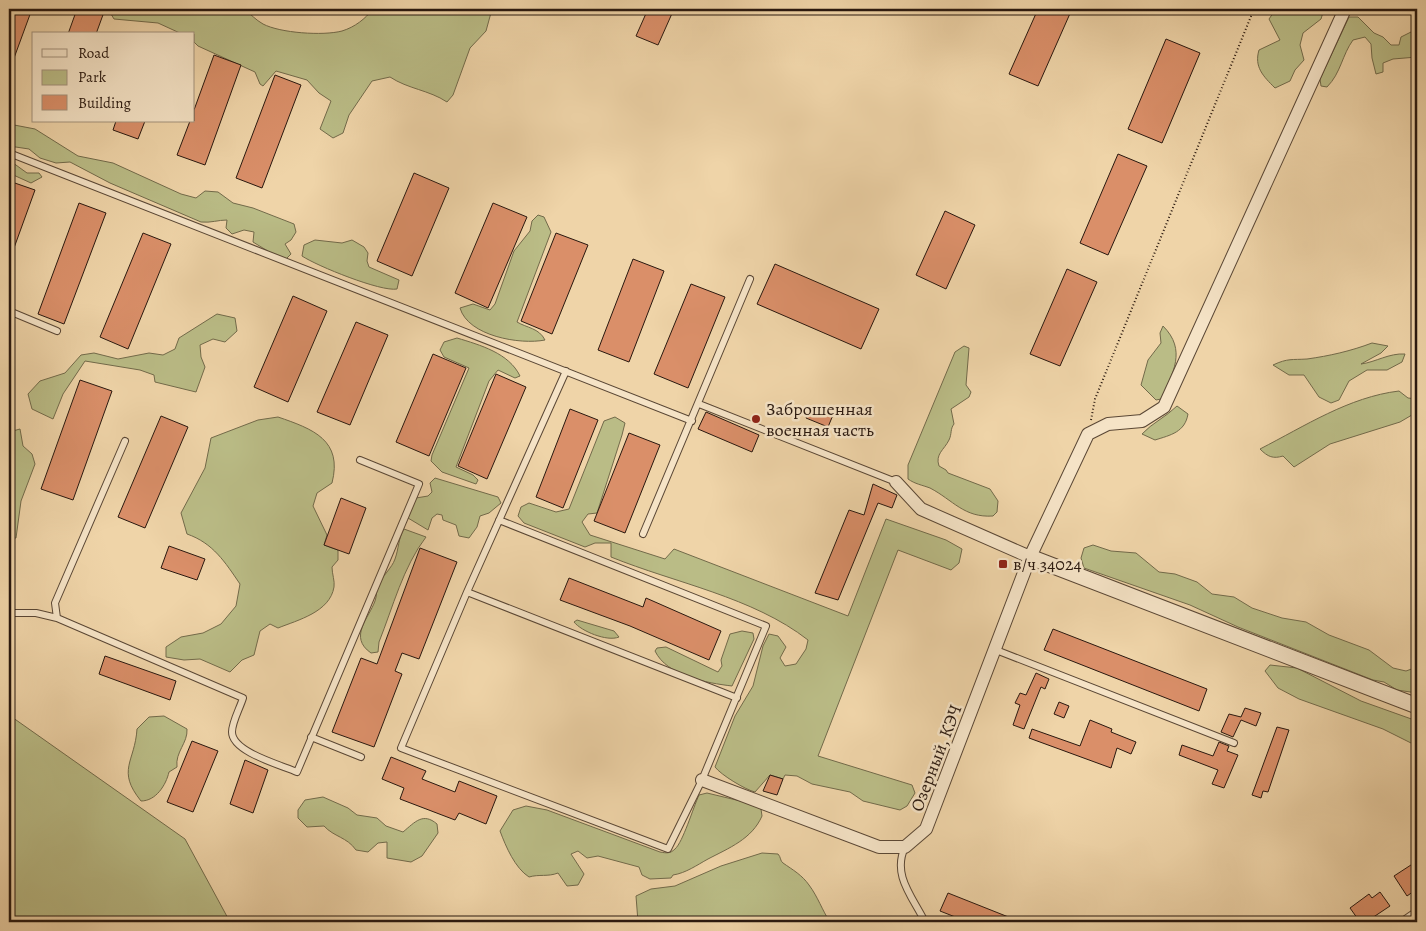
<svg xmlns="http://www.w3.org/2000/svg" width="1426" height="931" font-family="Alegreya,serif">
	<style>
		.green { fill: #babc86; stroke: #726a4a }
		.building { fill: #da8f69; stroke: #29180f }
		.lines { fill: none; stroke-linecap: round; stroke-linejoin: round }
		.service-casing { stroke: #5a4735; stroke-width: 8 }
		.minor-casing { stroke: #5a4735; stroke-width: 14 }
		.tertiary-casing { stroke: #5a4735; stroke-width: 17 }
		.path { stroke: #29180f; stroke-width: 2; stroke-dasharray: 1 2.5; stroke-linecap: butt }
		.service { stroke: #f5e3c6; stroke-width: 6 }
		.minor { stroke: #f5e3c6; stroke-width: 12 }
		.tertiary { stroke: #f5e3c6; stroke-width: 15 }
		.poi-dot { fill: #8f2418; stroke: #f5e3c6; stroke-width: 2 }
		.labels { text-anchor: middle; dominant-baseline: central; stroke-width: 5; stroke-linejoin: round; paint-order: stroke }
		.poi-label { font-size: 18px; fill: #29180f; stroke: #f5e3c6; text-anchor: start }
		.street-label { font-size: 18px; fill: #29180f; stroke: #f5e3c6 }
	</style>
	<rect width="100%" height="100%" fill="#efd4a8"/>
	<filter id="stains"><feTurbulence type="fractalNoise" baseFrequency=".004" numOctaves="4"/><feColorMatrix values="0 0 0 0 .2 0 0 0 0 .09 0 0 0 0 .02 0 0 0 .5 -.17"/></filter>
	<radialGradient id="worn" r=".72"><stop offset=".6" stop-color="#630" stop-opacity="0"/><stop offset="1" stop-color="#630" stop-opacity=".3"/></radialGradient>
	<path class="green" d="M108 9H245C250 14 256 20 263 24 280 33 323 36 342 31 355 27 365 19 373 9H492L486 31 470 48 453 95 447 102C429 90 408 89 390 77L372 81 349 115 343 133 333 138 320 129 331 101 319 93 307 80 276 71 263 86 260 84 255 72 198 46 194 42V34H182L158 23 114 19Z
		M1276 9H1324L1321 19 1303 33 1300 45 1304 60 1295 70 1290 81 1275 88C1263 76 1254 67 1259 50L1280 40 1269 19Z
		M1349 17H1358L1374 33 1383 37 1391 45H1399L1401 37 1417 29V57L1393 59 1383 63V72L1376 74 1372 58 1371 44 1365 37 1353 40C1342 55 1341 73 1327 87L1321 86 1320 79Z
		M9 124 35 129 78 156 113 163 181 194 196 198 205 191 218 192 233 203 253 208 294 224 296 232 291 240 285 244 291 254 284 261 253 242 254 232 244 230 232 234 226 228 227 220C218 220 211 223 201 222L110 183 70 162 56 163 40 158 29 149 9 146Z
		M9 160 27 173H39L42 177 31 183 9 173Z
		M538 215 544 217 551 232 517 322C527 328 539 328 545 340 520 345 468 336 460 308L473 304 490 310 495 304 514 251 530 231 532 221Z
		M315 240 342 243 352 240 364 247 368 253 367 261 369 267 399 280 397 289C381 292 317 266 302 256L304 245Z
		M217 314 235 318 237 331 225 342 213 339 200 345 201 357 205 367 196 392 155 382 154 375 140 370 85 361 63 394 53 419 32 409 28 394 40 381 65 373 81 355 94 353 118 359 149 353 163 355 175 349 179 338Z
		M1163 326C1187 350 1173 373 1161 399L1156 400 1141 385 1148 360 1161 343 1160 333Z
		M457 338C480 345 509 353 520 376L515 378 498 370 489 381 456 467 473 475 478 480 476 484 442 472 431 461 432 455 469 368 444 357 440 350 444 342Z
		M1372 343 1388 346 1381 353 1361 364C1376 362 1389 353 1405 354L1402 362 1387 370H1367L1349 381 1339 400 1331 403 1319 397 1304 375H1289L1273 365C1288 358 1292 360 1307 359 1329 356 1351 351 1372 343Z
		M964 346 969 348 966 385 971 392 969 397 951 409 954 424C950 429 952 434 949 440 944 450 935 454 939 466L946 470 948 473 990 489 998 501 997 512 993 516C964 518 953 500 930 488 922 485 915 484 908 479V465L955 352Z
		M1399 391 1408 398 1417 399V412L1400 422 1330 444 1294 467 1283 456C1273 459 1268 457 1260 449 1305 426 1349 397 1399 391Z
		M1177 406 1188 414C1185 432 1171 435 1155 440L1142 434C1152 423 1166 417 1177 406Z
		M278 417C313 429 343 440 332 483L317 493 313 506 327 535 324 545 338 550V560L332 567C332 574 335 581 334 587 330 612 298 620 278 628L270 624 260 631 254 655 242 660 230 672 200 659 184 660 166 657V647L181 637 203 633 221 624 236 606 240 584C225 562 213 543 187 534L181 513 205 468 211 438 258 420Z
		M615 417 625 423 622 435 597 513 588 514 582 522 590 535 665 559 674 549 848 616 886 519 946 540 962 549 959 563 951 570 898 550 818 756 912 785 915 793 907 806 900 810 863 801 850 792 812 784 797 776 785 775 783 779 770 775 755 792C746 790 721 775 715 767L735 716 753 686 763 646 769 634 778 636 786 647 780 658 785 666 796 664 806 649 808 640C753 597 675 583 611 557V543H595L585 547 524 523 518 516 521 507 529 503 556 512 569 509 604 421Z
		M20 429 23 446 32 454 35 464 21 501 16 538H9V432Z
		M435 478 498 497 501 503 489 513 480 516 477 527 469 538 459 536 456 525 443 520 442 515 437 514 432 518 428 530 408 518V509L416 498 428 496 432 492 430 483Z
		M404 529 426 537C403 567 393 607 379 642L378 652 371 653C348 637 369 618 375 601 377 596 376 590 378 586 382 576 392 568 395 559 399 548 398 539 404 529Z
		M1093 545 1111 551 1136 553 1159 572 1175 574 1197 582 1212 594 1234 597 1252 608 1282 618 1306 622 1329 635 1369 650 1393 668 1406 671 1417 667V693L1397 690 1384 682 1373 680 1238 627 1190 605 1084 568 1081 558 1084 548Z
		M577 620 614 631 619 637C607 642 581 631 574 622Z
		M742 631 753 633 754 639 732 686C707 683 667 676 655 651L657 648 666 647 718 672 722 666 721 660 730 634Z
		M1270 665 1297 668 1361 701 1417 721V746L1383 729 1299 699 1278 688 1265 671Z
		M9 715 185 839 230 922H9Z
		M164 716 187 729C188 743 175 752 177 767L169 772C166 785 156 801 141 801 116 770 135 762 137 729L149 717Z
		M707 793 753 804 761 809 762 816C752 839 729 848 708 859 697 865 686 873 673 875L671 878 650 879 642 875 639 867 598 856 587 858 578 851 571 854 584 874 578 885 567 886 558 873C548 877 539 874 529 877 515 868 506 847 500 831L513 810 526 806 547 810 660 852C666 853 670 854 675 849 683 842 693 808 699 795Z
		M323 797 348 808 357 815 377 818 386 826 403 832C415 822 423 812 437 824L438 833 422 856 411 862 387 858V842L378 843 368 852 356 850C347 837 334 837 324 826L307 827 298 818V810L305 800Z
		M762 853 778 854C781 857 780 861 783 863 793 870 802 875 809 885 818 897 822 910 830 922H638L636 896 651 889 675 886 721 866Z"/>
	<path class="building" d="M12 9H32L10 69 9 18Z
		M77 9H95L104 12 96 34H68Z
		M648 9H674L658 45 636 36Z
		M1038 9H1072L1038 86 1009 74Z
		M1166 39 1200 53 1162 143 1128 129Z
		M214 55 241 65 205 165 177 155 190 121H194V110Z
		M275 75 301 85 262 188 236 178Z
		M116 121H145L138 139 113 130Z
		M1118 154 1147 166 1108 255 1080 243Z
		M414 173 449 188 412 276 377 261Z
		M9 181 35 190 10 259H9Z
		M79 203 106 213 64 324 38 314Z
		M493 203 527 217 488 308 455 293Z
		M945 211 975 225 946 289 916 275Z
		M143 233 171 244 128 349 100 337Z
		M556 233 588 245 552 334 521 321Z
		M633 259 664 271 629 362 598 350Z
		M775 264 879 309 861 349 757 304Z
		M1067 269 1097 282 1060 366 1030 354Z
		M691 284 725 297 688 388 654 374Z
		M293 296 327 311 288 402 254 387Z
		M356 322 388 335 350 425 317 412Z
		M433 354 466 368 429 456 396 442Z
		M496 374 526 387 487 479 458 466Z
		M80 380 112 391 73 500 41 489Z
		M811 406 833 415 828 427 806 418Z
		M570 409 598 420 563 508 536 497Z
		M706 412 759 435 752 452 698 429Z
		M161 416 188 427 145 528 118 517Z
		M629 433 660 445 625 533 594 521Z
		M873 484 897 495 892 508 878 503 838 600 815 593 849 510 864 515Z
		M341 498 366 508 349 554 324 545Z
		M169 546 205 559 197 580 161 568Z
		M420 548 457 562 419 659 402 653 395 671 402 674 374 747 332 732 361 658 377 664Z
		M569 578 643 607 646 598 721 631 709 660 630 626 560 600Z
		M1053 629 1207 689 1199 711 1044 650Z
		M105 656 176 681 170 700 99 674Z
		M1036 673 1049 679 1045 689 1041 687 1024 729 1013 725 1020 705 1015 703 1020 693 1026 695Z
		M1059 702 1069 706 1064 718 1054 714Z
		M1245 708 1261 713 1256 726 1241 720 1233 737 1221 732 1229 714 1241 717Z
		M1090 720 1112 729 1111 732 1136 742 1131 754 1117 748 1111 768 1029 738 1032 729 1080 746Z
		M1277 727 1289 730 1268 792 1263 791 1261 798 1252 795Z
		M192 741 218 751 193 812 167 802Z
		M1219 742 1229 746 1227 751 1238 755 1224 788 1212 784 1218 770 1179 755 1182 745 1213 756Z
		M391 757 426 771 422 779 455 792 459 781 497 796 486 824 459 813 455 820 400 799 404 788 382 779Z
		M245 760 268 770 253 813 230 804Z
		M770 775 783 779 777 795 763 791Z
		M1414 863 1417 869V889L1407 896 1394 876Z
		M1380 892 1390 906 1366 922H1360L1350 908 1369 894 1372 898Z
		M948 893 1021 922H968L940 911Z"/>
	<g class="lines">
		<g class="service-casing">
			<path id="service" d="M9 153 692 421
				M9 311 57 331
				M699 404 896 482
				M499 520 766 626 702 780 668 849 401 748 467 592 566 371
				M643 534 750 279
				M467 592 737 698
				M9 613H36L57 618 243 698C240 708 232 722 232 732 232 752 281 765 297 772L419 484 360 460
				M57 618 55 603 125 441
				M996 650 1234 743
				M311 737 361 757
				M905 847C892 875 912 896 925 922
				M1401 922 1417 911"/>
		</g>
		<g class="minor-casing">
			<path id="minor" d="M896 482 921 509 1030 557
				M702 780 879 847H905L926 829 1030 557 1088 434 1108 424 1142 421 1164 407 1345 9"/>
		</g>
		<g class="tertiary-casing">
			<path id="tertiary" d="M1030 557 1417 706"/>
		</g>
		<path class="path" d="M1091 420 1095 399 1254 9"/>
		<use href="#service" class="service"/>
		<use href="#minor" class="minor"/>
		<use href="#tertiary" class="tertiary"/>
	</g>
	<g class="poi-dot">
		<circle cx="756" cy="419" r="5"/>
		<rect x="998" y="559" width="10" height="10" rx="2.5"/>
	</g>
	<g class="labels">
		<g class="poi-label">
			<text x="766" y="409">Заброшенная<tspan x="766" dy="21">военная часть</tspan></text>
			<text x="1013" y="564">в/ч 34024</text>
		</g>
		<g class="street-label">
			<text transform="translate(936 758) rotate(-69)">Озерный, КЭЧ</text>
		</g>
	</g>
	<rect width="1426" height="931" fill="none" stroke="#efd4a8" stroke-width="30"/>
	<rect x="10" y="10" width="1406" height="911" fill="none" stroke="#29180f" stroke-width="2.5"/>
	<rect x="15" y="15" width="1396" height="901" fill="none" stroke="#29180f"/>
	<rect x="32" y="32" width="162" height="90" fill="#f5e3c6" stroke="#a3927d"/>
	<rect x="42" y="49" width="25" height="8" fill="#f5e3c6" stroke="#a3927d"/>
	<text x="78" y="58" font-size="15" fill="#29180f">Road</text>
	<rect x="42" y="70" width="25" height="15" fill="#babc86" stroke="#a3927d"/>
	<text x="78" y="82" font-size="15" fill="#29180f">Park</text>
	<rect x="42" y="95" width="25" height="15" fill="#da8f69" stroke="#a3927d"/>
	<text x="78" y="108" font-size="15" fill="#29180f">Building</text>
	<rect width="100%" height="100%" filter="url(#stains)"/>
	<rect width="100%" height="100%" fill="url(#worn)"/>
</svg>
